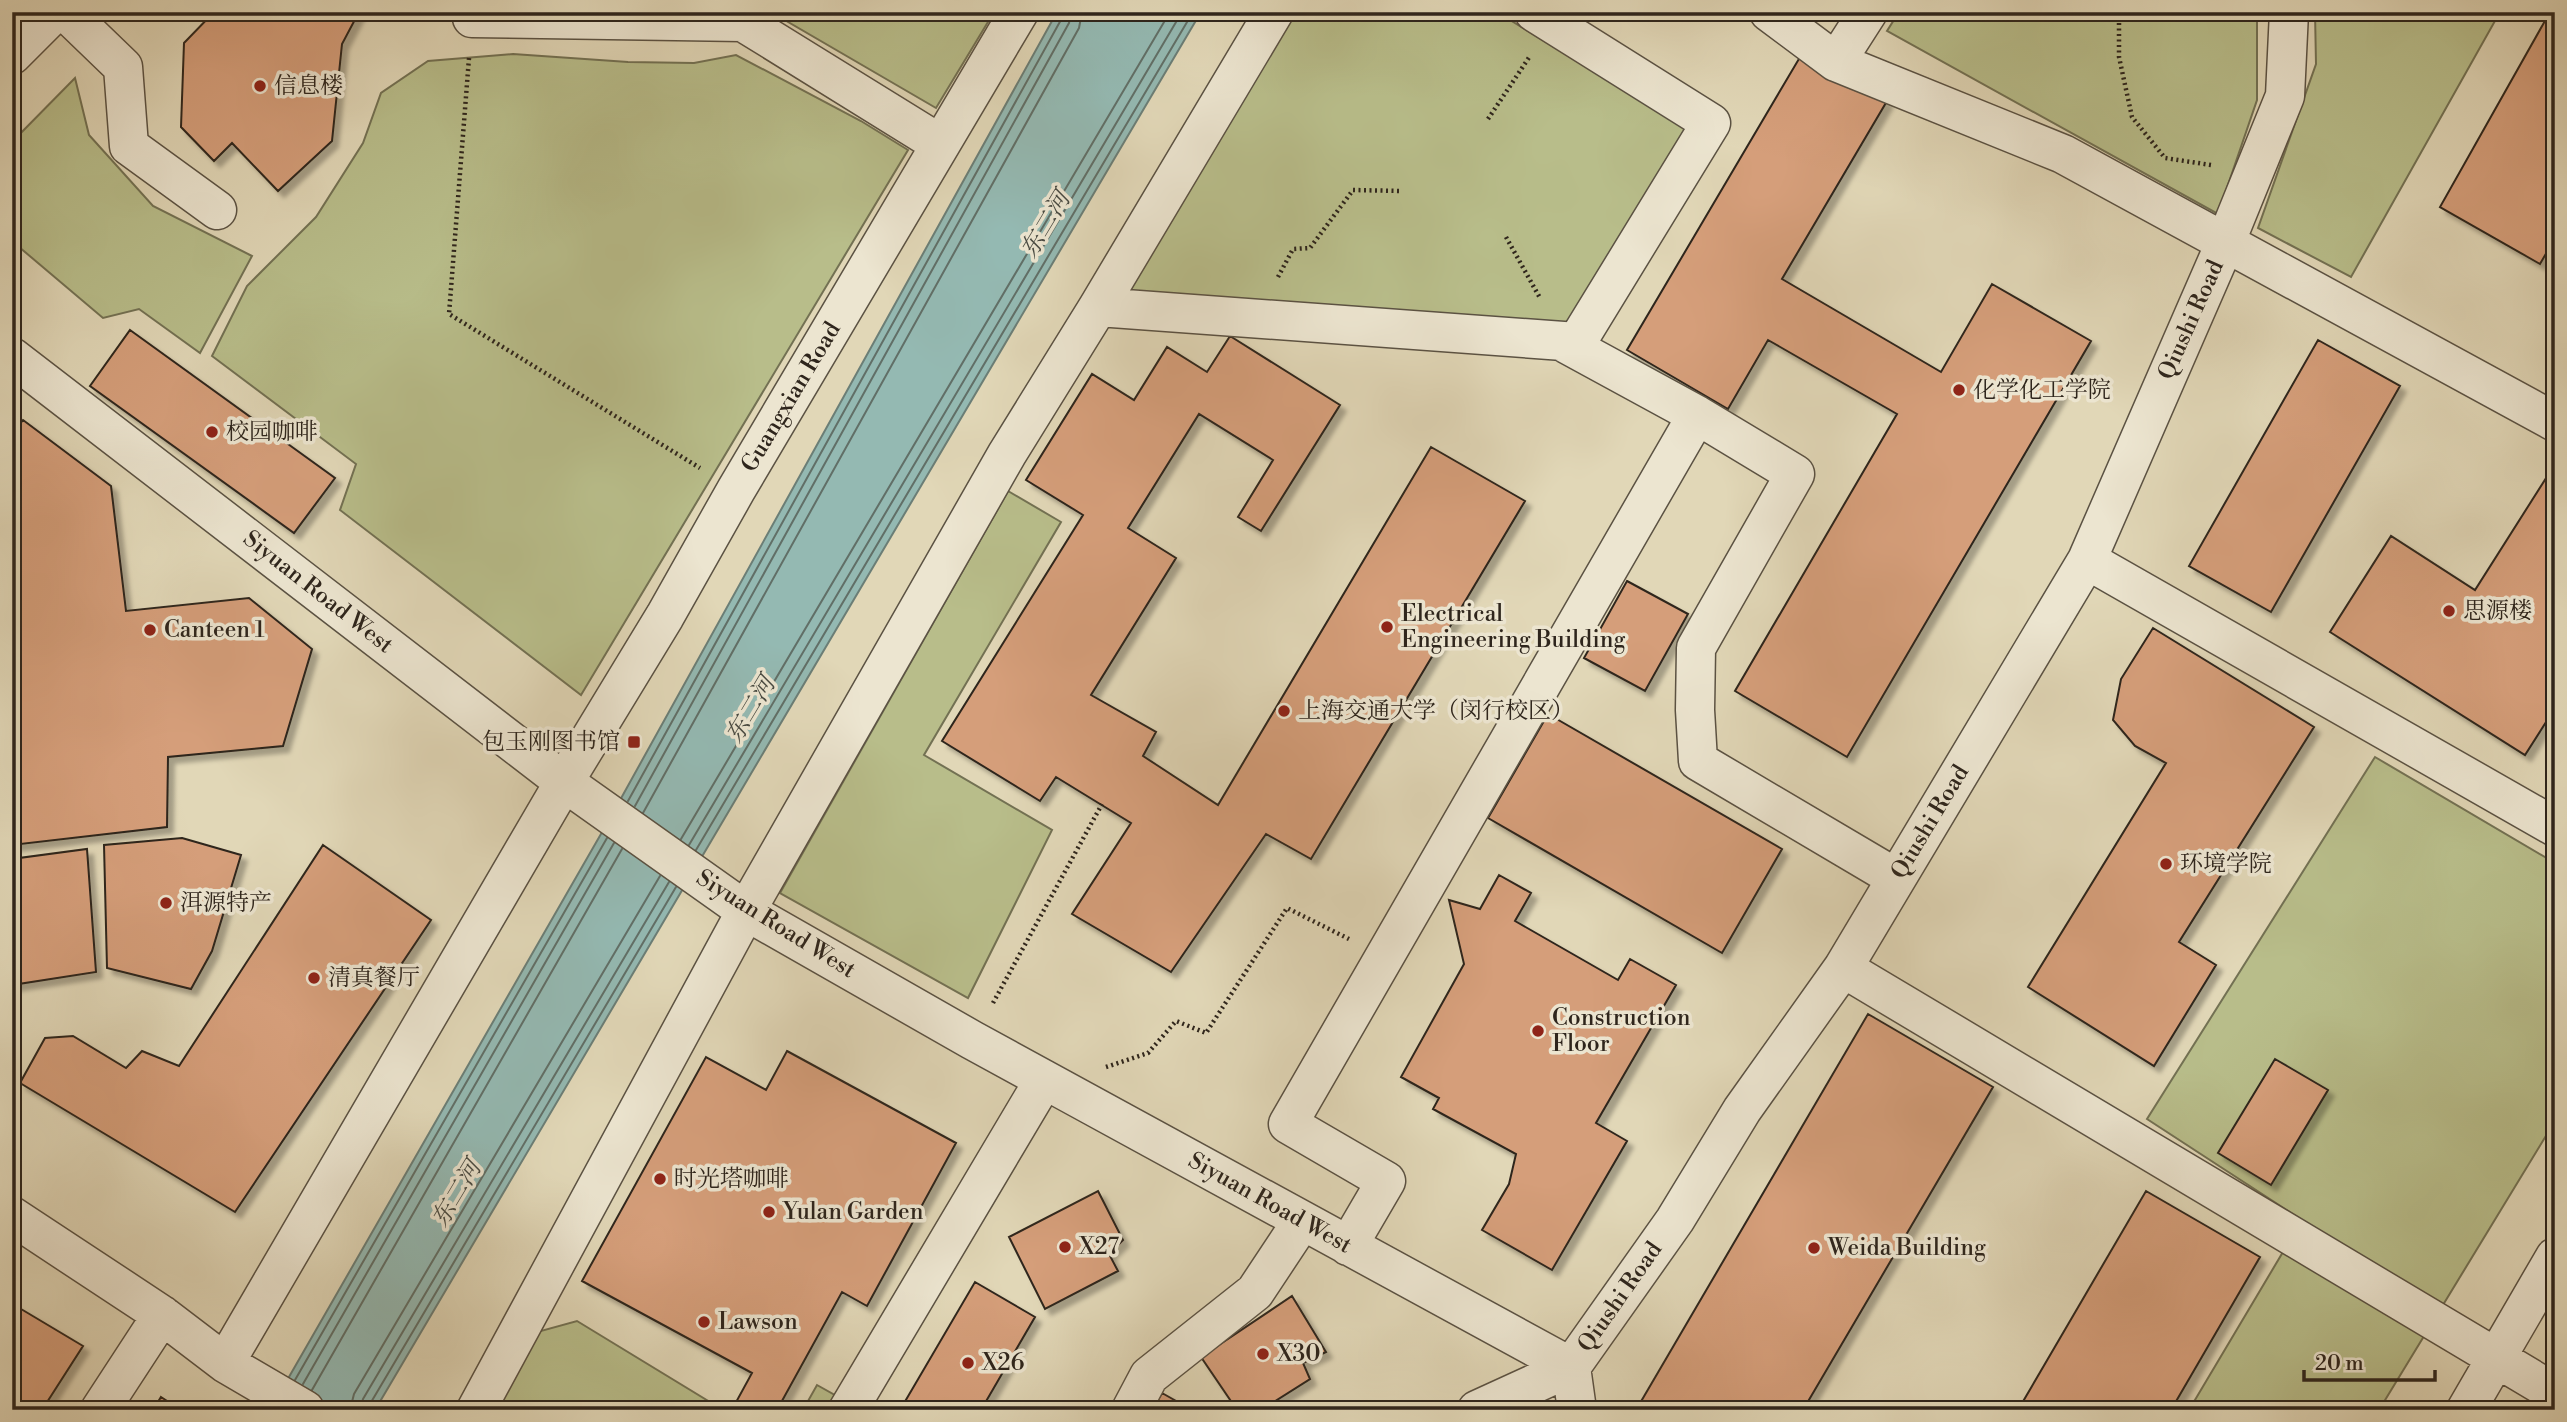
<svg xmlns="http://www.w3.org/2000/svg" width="2567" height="1422" font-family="'Libre Bodoni','Noto Serif SC',serif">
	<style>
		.green { fill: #b8bd8a; stroke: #737153; stroke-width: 2 }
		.water { fill: #94b9b2; stroke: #6b7e76; stroke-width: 2 }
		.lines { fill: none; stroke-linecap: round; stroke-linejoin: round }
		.shore { stroke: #616f67; stroke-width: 2 }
		.building { fill: #d59e7a; stroke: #2e251c; stroke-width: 2; filter: url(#shadow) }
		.minor-casing { stroke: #5b5243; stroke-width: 41 }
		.path { stroke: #2e251c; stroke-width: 4.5; stroke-dasharray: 2 3.5; stroke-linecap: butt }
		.minor { stroke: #ece5d0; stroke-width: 38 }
		.poi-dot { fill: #8f2418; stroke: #ece5d0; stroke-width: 2.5 }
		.labels { text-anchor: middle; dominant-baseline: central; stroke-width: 7; stroke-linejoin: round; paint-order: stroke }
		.poi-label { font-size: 23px; fill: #2e251c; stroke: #ece5d0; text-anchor: start }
		.street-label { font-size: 23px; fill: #2e251c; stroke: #ece5d0 }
		.water-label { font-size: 24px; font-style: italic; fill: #484a42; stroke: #ece5d0 }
	</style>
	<defs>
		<filter id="shadow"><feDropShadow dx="6" dy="6" stdDeviation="2" flood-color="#0004"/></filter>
	</defs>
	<rect width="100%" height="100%" fill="#e1d7b7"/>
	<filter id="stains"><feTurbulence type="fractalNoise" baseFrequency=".00286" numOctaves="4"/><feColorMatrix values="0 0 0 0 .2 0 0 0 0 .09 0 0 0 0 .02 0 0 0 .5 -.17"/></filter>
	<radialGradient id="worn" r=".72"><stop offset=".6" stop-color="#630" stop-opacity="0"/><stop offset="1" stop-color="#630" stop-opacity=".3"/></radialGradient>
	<path class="green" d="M771 12H994L936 108Z
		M1274 12H1497L1702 138 1586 328 1098 307Z
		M1899 12H2257V100L2218 214 1887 31Z
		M2315 12H2500L2351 277 2258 228 2316 64Z
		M513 54 628 62 694 63 736 55 861 121 908 150 581 695 340 510 356 464 212 356 247 286 316 217 363 143 381 93 428 61Z
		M75 78 89 135 153 206 252 256 200 353 139 309 103 318 12 241V142Z
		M1008 491 1061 522 924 755 1052 830 968 998 780 893Z
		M2375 757 2555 863V1121L2379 1410H2189L2302 1220 2147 1119Z
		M577 1321 723 1410H493L537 1332Z
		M817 1385 840 1398 834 1410H803Z"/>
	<path class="water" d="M1057 12H1201L375 1410H270L609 820Z"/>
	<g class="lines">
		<path class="shore" d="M628 801 1062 18 1063 12
			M635 806 1069 23 1071 12
			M643 813 1079 28 1082 12
			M681 839 1170 12
			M689 845 1182 12
			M696 850 1193 12
			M295 1380 607 838
			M303 1384 614 843
			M312 1390 622 849
			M350 1410 354 1394 660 876
			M360 1410 363 1399 669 882
			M369 1410 370 1404 676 887"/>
	</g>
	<path class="building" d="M214 12H359L342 44 332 141 278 191 232 143 214 161 181 127 184 43Z
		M2550 12H2555V238L2540 264 2440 207Z
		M1803 52 1887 101 1782 279 1941 372 1992 284 2091 341 1847 757 1735 691 1897 414 1768 340 1728 409 1627 350Z
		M130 330 335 478 294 533 90 386Z
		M1230 336 1340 405 1261 531 1238 517 1273 460 1199 414 1128 528 1176 558 1091 695 1156 732 1143 756 1218 805 1431 447 1525 501 1311 859 1266 834 1171 972 1072 914 1131 823 1056 777 1040 801 942 741 1083 515 1026 480 1092 374 1134 400 1167 347 1207 372Z
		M2318 340 2400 386 2271 612 2189 566Z
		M23 420 111 486 126 611 249 598 312 649 283 746 168 757 167 827 12 845V433Z
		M2555 464V708L2525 755 2330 632 2391 536 2475 590Z
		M1627 581 1688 614 1645 691 1584 658Z
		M2153 628 2314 727 2179 942 2216 965 2154 1066 2028 987 2166 763 2135 746 2113 720 2121 679Z
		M1548 714 1782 849 1722 953 1488 818Z
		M182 838 241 855 212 951 191 989 107 968 104 845Z
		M323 845 431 920 235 1212 20 1083 45 1038 73 1036 126 1068 142 1051 179 1066Z
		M87 849 96 972 12 985V859Z
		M1499 875 1531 893 1515 921 1618 980 1630 959 1676 985 1596 1123 1627 1141 1552 1270 1482 1230 1509 1184 1516 1154 1433 1109 1439 1098 1401 1077 1464 964 1449 900 1480 909Z
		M1868 1014 1993 1087 1803 1410H1636Z
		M787 1051 956 1143 867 1306 842 1292 777 1410H746L735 1404 752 1373 582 1281 706 1057 766 1090Z
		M2275 1059 2328 1090 2271 1185 2218 1153Z
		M1098 1191 1123 1240 1109 1254 1118 1271 1045 1309 1009 1237Z
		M2146 1191 2260 1257 2171 1410H2018Z
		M975 1282 1035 1317 981 1410H900Z
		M1292 1296 1326 1352 1303 1363 1310 1379 1261 1410H1237L1201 1357Z
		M16 1306 83 1346 42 1410H12V1311Z
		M1162 1393 1192 1410H1152Z
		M161 1397 181 1410H153Z"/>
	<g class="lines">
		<g class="minor-casing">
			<path id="minor" d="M66 12 123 67 129 146 217 210
				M471 12 472 18 743 22 940 144
				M1769 12 1836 62 2063 154 2555 422
				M12 55 55 12
				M1836 62 1868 12
				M1098 307 1577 342 1711 123 1534 12
				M1563 342 1697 415 1795 474 1696 648 1695 710 1698 761 1896 878
				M12 357 564 782 746 911 972 1040 1571 1367
				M2087 560 2555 827
				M1843 968 2555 1393
				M12 1216 162 1315 225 1363 305 1410
				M1348 1246 1386 1181 1288 1124 1697 415
				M225 1363 564 782 665 616 736 490 1019 12
				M1571 1367 1675 1220 1742 1110 1843 968 2087 560 2226 241 2285 96 2289 12
				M1571 1367 1577 1410
				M100 1410 162 1315
				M476 1410 746 911 1007 454 1098 307 1274 12
				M848 1410 1044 1080
				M1131 1410 1149 1376 1255 1292 1302 1221
				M1477 1410 1571 1367
				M2466 1410 2555 1257"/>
		</g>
		<path class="path" d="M2119 12V57L2132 117 2165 158 2211 165
			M469 58 449 314 700 468
			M1488 119 1530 56
			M1506 237 1540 298
			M1278 277 1293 249 1310 248 1353 190 1402 191
			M993 1003 1102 804
			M1106 1067 1148 1053 1176 1021 1206 1033 1287 908 1349 939"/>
		<use href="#minor" class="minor"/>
	</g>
	<g class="poi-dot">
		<circle cx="260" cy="86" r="7"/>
		<circle cx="1959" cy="390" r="7"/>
		<circle cx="212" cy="432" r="7"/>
		<circle cx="2449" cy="611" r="7"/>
		<circle cx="1387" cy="627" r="7"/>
		<circle cx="150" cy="630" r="7"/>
		<circle cx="1284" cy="711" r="7"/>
		<rect x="627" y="735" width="14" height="14" rx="3.5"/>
		<circle cx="2166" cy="864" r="7"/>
		<circle cx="166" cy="903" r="7"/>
		<circle cx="314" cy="978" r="7"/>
		<circle cx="1538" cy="1031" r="7"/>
		<circle cx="660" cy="1179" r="7"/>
		<circle cx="769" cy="1212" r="7"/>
		<circle cx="1065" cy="1247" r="7"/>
		<circle cx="1814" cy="1248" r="7"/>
		<circle cx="704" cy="1322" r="7"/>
		<circle cx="1263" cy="1354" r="7"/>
		<circle cx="968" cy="1363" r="7"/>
	</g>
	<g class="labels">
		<g class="poi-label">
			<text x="274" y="86">信息楼</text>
			<text x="1973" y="390">化学化工学院</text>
			<text x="226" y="432">校园咖啡</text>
			<text x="2463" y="611">思源楼</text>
			<text x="1401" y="614">Electrical<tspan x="1401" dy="26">Engineering Building</tspan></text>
			<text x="164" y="630">Canteen 1</text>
			<text x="1298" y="711">上海交通大学（闵行校区）</text>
			<text x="620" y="742" text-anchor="end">包玉刚图书馆</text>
			<text x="2180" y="864">环境学院</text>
			<text x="180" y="903">洱源特产</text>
			<text x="328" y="978">清真餐厅</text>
			<text x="1552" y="1018">Construction<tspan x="1552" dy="26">Floor</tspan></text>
			<text x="674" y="1179">时光塔咖啡</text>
			<text x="783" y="1212">Yulan Garden</text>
			<text x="1079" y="1247">X27</text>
			<text x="1828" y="1248">Weida Building</text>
			<text x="718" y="1322">Lawson</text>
			<text x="1277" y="1354">X30</text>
			<text x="982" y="1363">X26</text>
		</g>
		<g class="street-label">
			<text transform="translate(2191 320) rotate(-66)">Qiushi Road</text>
			<text transform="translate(791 397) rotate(-59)">Guangxian Road</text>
			<text transform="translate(318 592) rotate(38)">Siyuan Road West</text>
			<text transform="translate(1930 822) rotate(-59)">Qiushi Road</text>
			<text transform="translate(776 924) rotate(32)">Siyuan Road West</text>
			<text transform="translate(1270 1203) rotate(29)">Siyuan Road West</text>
			<text transform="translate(1620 1297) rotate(-55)">Qiushi Road</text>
		</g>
		<g class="water-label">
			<text transform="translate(1046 225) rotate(-59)">东二河</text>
			<text transform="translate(751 710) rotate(-59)">东二河</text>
			<text transform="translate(457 1194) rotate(-59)">东二河</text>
		</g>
	</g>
	<rect width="2567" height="1422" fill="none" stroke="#e1d7b7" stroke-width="42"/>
	<rect x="14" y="14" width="2539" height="1394" fill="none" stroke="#2e251c" stroke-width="3.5"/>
	<rect x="21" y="21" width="2525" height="1380" fill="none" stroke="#2e251c" stroke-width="2"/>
	<path d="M2304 1370v10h131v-10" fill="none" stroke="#2e251c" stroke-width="3.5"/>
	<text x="2315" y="1370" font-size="21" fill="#2e251c" stroke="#ece5d0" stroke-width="5" paint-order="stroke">20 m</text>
	<rect width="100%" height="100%" filter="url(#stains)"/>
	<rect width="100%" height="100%" fill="url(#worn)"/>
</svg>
